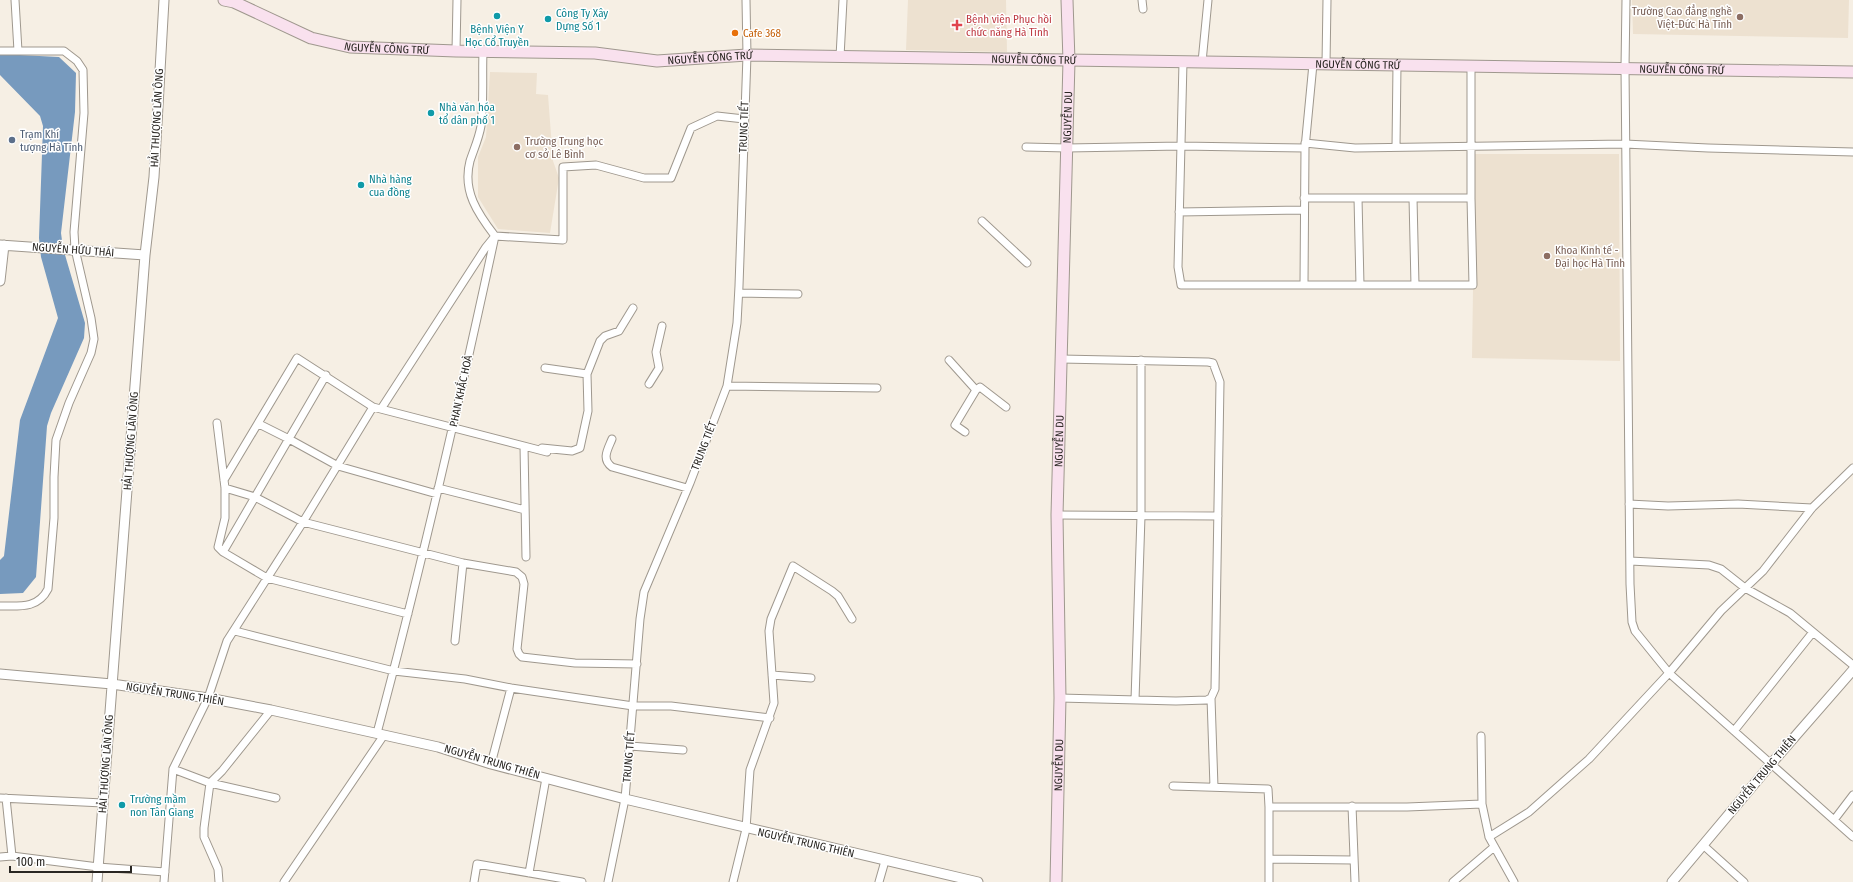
<svg xmlns="http://www.w3.org/2000/svg" width="1853" height="882" font-family="'Fira Sans Condensed',sans-serif">
	<style>
		.built { fill: #ede1d0 }
		.water { fill: #779abe }
		.lines { fill: none; stroke-linecap: round; stroke-linejoin: round }
		.minor-casing { stroke: #9f988e; stroke-width: 9 }
		.tertiary-casing { stroke: #9f988e; stroke-width: 11 }
		.secondary-casing { stroke: #9f988e; stroke-width: 13 }
		.minor { stroke: #fff; stroke-width: 7 }
		.tertiary { stroke: #fff; stroke-width: 9 }
		.secondary { stroke: #f9e1ee; stroke-width: 11 }
		.culture-dot { fill: #0f9aa8; stroke: #fff; stroke-width: 1.5 }
		.education-dot { fill: #8d6e63; stroke: #fff; stroke-width: 1.5 }
		.health-dot { fill: #e0444e; stroke: #fff; stroke-width: 1.5 }
		.food-dot { fill: #e8710a; stroke: #fff; stroke-width: 1.5 }
		.service-dot { fill: #5c6f8a; stroke: #fff; stroke-width: 1.5 }
		.labels { text-anchor: middle; dominant-baseline: central; stroke-width: 3; stroke-linejoin: round; paint-order: stroke }
		.education-label { font-size: 11px; fill: #785e54; stroke: #fff; text-anchor: start }
		.culture-label { font-size: 11px; fill: #0d838f; stroke: #fff; text-anchor: start }
		.health-label { font-size: 11px; fill: #be3a42; stroke: #fff; text-anchor: start }
		.food-label { font-size: 11px; fill: #c56008; stroke: #fff; text-anchor: start }
		.street-label { font-size: 11px; fill: #292622; stroke: #fff }
		.service-label { font-size: 11px; fill: #4e5e75; stroke: #fff; text-anchor: start }
	</style>
	<rect width="100%" height="100%" fill="#f6efe4"/>
	<path class="built" d="M908 0H1006L1007 52 906 50Z
		M1632 0H1849L1848 38 1633 34Z
		M490 72 537 73 536 94 548 95 553 161 559 178 550 233 498 229 478 197V157L486 137Z
		M1475 154H1619L1620 361 1472 358Z"/>
	<path class="water" d="M0 54 59 57 76 73 75 112 61 233 63 248 85 323 84 338 51 413 47 426 36 577 23 593 0 594V560L4 556 20 420 58 318 41 257 39 238 43 126 40 116 0 75Z"/>
	<g class="lines">
		<g class="minor-casing">
			<path id="minor" d="M15 0 18 51
				M1142 0 1143 9
				M1626 0 1625 68 1630 584 1632 622 1635 631 1669 673 1853 837
				M0 51H64L77 61 83 70 84 113 74 232 75 249 91 318 94 339 91 353 69 403 56 440 54 477V518L48 589C38 609 19 606 0 606
				M456 51 457 0
				M840 57 843 0
				M1183 62 1178 267 1181 285H1473L1471 198V66
				M1202 62 1208 0
				M1326 64 1327 0
				M1305 143 1355 148 1625 144 1708 148 1853 152
				M1026 147 1067 148 1181 146 1305 148
				M1396 147 1397 65
				M1304 198H1471
				M1358 198 1360 285
				M1413 198 1415 285
				M1179 212 1303 210
				M982 221 1027 263
				M1304 284 1305 148 1313 64
				M739 293 798 294
				M1061 359 1208 362 1213 363 1220 382 1215 689 1211 698 1214 787
				M949 360 976 390
				M545 368 587 374
				M649 384 659 368 656 352 662 326
				M727 386 877 388
				M381 409 486 247 495 236 563 240V167L596 165 644 178H671L691 128 717 116 744 119
				M217 423 225 488V518L218 547 223 552 267 578 408 614
				M259 424 289 439 338 466 437 494
				M965 432 955 425 976 390 980 387 1006 407
				M612 439C608 449 601 459 612 467L687 488
				M542 448 572 451 580 448 588 411 587 374 600 341 605 336 619 331 633 308
				M224 480 297 358 373 407 547 452
				M225 488 255 497 303 522 463 563 516 572 522 577 524 584 517 649 519 654 522 657 575 663 637 664
				M438 488 525 510
				M1629 504 1668 506 1738 504 1812 508
				M1057 515 1218 516
				M223 552 326 375
				M526 557 524 446 527 447
				M1630 561 1709 565 1721 569 1745 588 1790 613 1853 665
				M235 631 394 671 465 679 511 688 633 706H671L770 718
				M455 641 463 563
				M772 675 811 678
				M1060 698 1176 701 1207 700 1211 698
				M1135 700 1141 516V360
				M1734 731 1813 632
				M377 733C421 569 459 403 495 236 478 214 462 191 470 161 474 149 479 138 481 126 484 102 482 76 483 52
				M1481 736 1482 804 1489 837
				M630 746 683 750
				M491 764 511 688
				M173 769 210 783 276 798
				M1173 786 1268 789 1269 807
				M0 798 103 803
				M6 798 12 856
				M1352 806 1355 882
				M1834 820 1853 795
				M1703 845 1744 882
				M0 857 12 856 98 867 165 872
				M1269 859 1353 860
				M529 873 546 778
				M164 882 173 769 208 698 227 641 303 522 373 407
				M219 882 218 869 204 837V828L210 783 222 771 271 710
				M284 882 384 735
				M474 882 477 864 582 882
				M608 882 625 799 640 619 644 592 690 483 727 386 737 323 739 286 747 55 746 0
				M733 882 746 829 750 770 774 703 769 631 771 619 793 566 832 591 838 596 852 619
				M879 882 885 861
				M1269 882V807H1407L1482 804
				M1453 882 1494 847
				M1514 882 1489 837 1529 812 1589 759 1669 673 1721 611 1763 571 1812 508 1853 468"/>
		</g>
		<g class="tertiary-casing">
			<path id="tertiary" d="M0 245 145 255
				M0 281 4 245
				M0 674 112 684 208 698 271 710 438 747 491 764 625 799 978 882
				M97 882 145 255 154 177 164 0
				M1672 882 1771 764 1853 670"/>
		</g>
		<g class="secondary-casing">
			<g id="secondary">
				<path id="s1" d="M224 0 234 2 311 38 350 47 456 51 595 53 657 61 747 55 1853 72"/>
				<path id="s2" d="M1056 882 1060 698 1057 515 1069 61 1067 0"/>
			</g>
		</g>
		<use href="#minor" class="minor"/>
		<use href="#tertiary" class="tertiary"/>
		<use href="#secondary" class="secondary"/>
	</g>
	<g class="culture-dot">
		<circle cx="497" cy="16" r="4"/>
		<circle cx="548" cy="19" r="4"/>
		<circle cx="431" cy="113" r="4"/>
		<circle cx="361" cy="185" r="4"/>
		<circle cx="122" cy="805" r="4"/>
	</g>
	<g class="education-dot">
		<circle cx="1740" cy="17" r="4"/>
		<circle cx="517" cy="147" r="4"/>
		<circle cx="1547" cy="256" r="4"/>
	</g>
	<path class="health-dot" d="M955 19h4v4h4v4h-4v4h-4v-4h-4v-4h4z"/>
	<circle class="food-dot" cx="735" cy="33" r="4"/>
	<circle class="service-dot" cx="12" cy="140" r="4"/>
	<g class="labels">
		<g class="education-label">
			<text x="1732" y="11" text-anchor="end">Trường Cao đẳng nghề<tspan x="1732" dy="13">Việt-Đức Hà Tĩnh</tspan></text>
			<text x="525" y="141">Trường Trung học<tspan x="525" dy="13">cơ sở Lê Bình</tspan></text>
			<text x="1555" y="250">Khoa Kinh tế -<tspan x="1555" dy="13">Đại học Hà Tĩnh</tspan></text>
		</g>
		<g class="culture-label">
			<text x="556" y="13">Công Ty Xây<tspan x="556" dy="13">Dựng Số 1</tspan></text>
			<text x="497" y="29" text-anchor="middle">Bệnh Viện Y<tspan x="497" dy="13">Học Cổ Truyền</tspan></text>
			<text x="439" y="107">Nhà văn hóa<tspan x="439" dy="13">tổ dân phố 1</tspan></text>
			<text x="369" y="179">Nhà hàng<tspan x="369" dy="13">cua đồng</tspan></text>
			<text x="130" y="799">Trường mầm<tspan x="130" dy="13">non Tân Giang</tspan></text>
		</g>
		<g class="health-label">
			<text x="966" y="19">Bệnh viện Phục hồi<tspan x="966" dy="13">chức năng Hà Tĩnh</tspan></text>
		</g>
		<g class="food-label">
			<text x="743" y="33">Cafe 368</text>
		</g>
		<g class="street-label">
			<text stroke="none"><textPath href="#s1" startOffset="172">NGUYỄN CÔNG TRỨ</textPath></text>
			<text stroke="none"><textPath href="#s1" startOffset="496">NGUYỄN CÔNG TRỨ</textPath></text>
			<text stroke="none"><textPath href="#s1" startOffset="820">NGUYỄN CÔNG TRỨ</textPath></text>
			<text stroke="none"><textPath href="#s1" startOffset="1144">NGUYỄN CÔNG TRỨ</textPath></text>
			<text stroke="none"><textPath href="#s1" startOffset="1468">NGUYỄN CÔNG TRỨ</textPath></text>
			<text stroke="none"><textPath href="#s2" startOffset="765">NGUYỄN DU</textPath></text>
			<text transform="translate(157 118) rotate(-87)">HẢI THƯỢNG LÃN ÔNG</text>
			<text transform="translate(744 127) rotate(-88)">TRUNG TIẾT</text>
			<text transform="translate(73 250) rotate(4)">NGUYỄN HỨU THÁI</text>
			<text transform="translate(461 391) rotate(-78)">PHAN KHẮC HOÀ</text>
			<text transform="translate(131 441) rotate(-86)">HẢI THƯỢNG LÃN ÔNG</text>
			<text stroke="none"><textPath href="#s2" startOffset="441">NGUYỄN DU</textPath></text>
			<text transform="translate(704 446) rotate(-69)">TRUNG TIẾT</text>
			<text transform="translate(175 694) rotate(9)">NGUYỄN TRUNG THIÊN</text>
			<text transform="translate(629 757) rotate(-85)">TRUNG TIẾT</text>
			<text transform="translate(492 762) rotate(16)">NGUYỄN TRUNG THIÊN</text>
			<text transform="translate(106 764) rotate(-86)">HẢI THƯỢNG LÃN ÔNG</text>
			<text stroke="none"><textPath href="#s2" startOffset="117">NGUYỄN DU</textPath></text>
			<text transform="translate(1762 775) rotate(-50)">NGUYỄN TRUNG THIÊN</text>
			<text transform="translate(806 843) rotate(13)">NGUYỄN TRUNG THIÊN</text>
		</g>
		<g class="service-label">
			<text x="20" y="134">Trạm Khí<tspan x="20" dy="13">tượng Hà Tĩnh</tspan></text>
		</g>
	</g>
	<path d="M10 866v6h121v-6" fill="none" stroke="#292622" stroke-width="2"/>
	<text x="16" y="866" font-size="12" fill="#292622" stroke="#ffffff" stroke-width="3" paint-order="stroke">100 m</text>
</svg>
